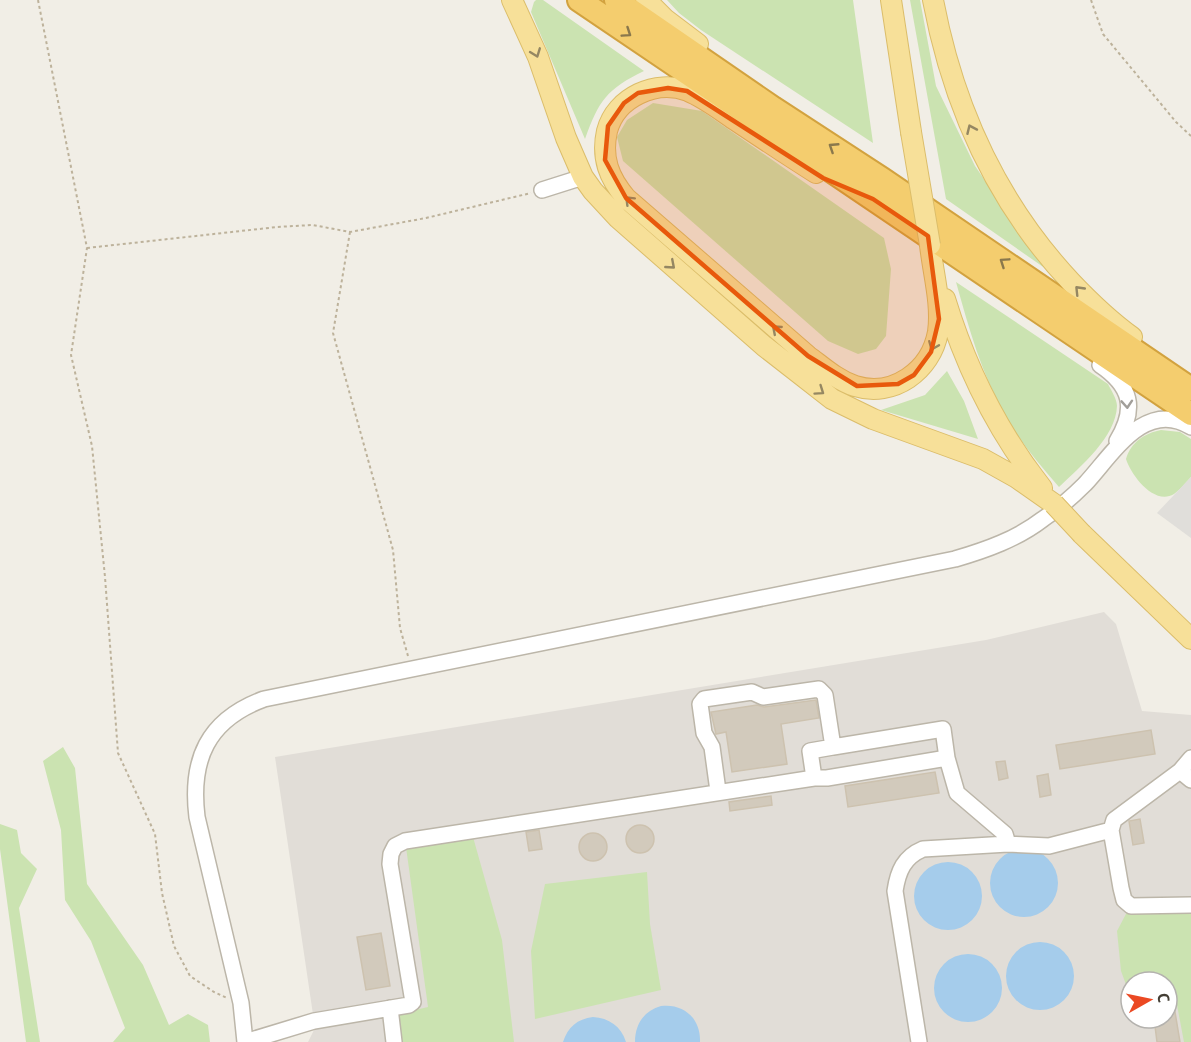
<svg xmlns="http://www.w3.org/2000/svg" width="1191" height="1042" font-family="'PT Sans',sans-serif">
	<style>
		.industrial { fill: #e1ddd7; fill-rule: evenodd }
		.green { fill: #cbe3b1 }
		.parking { fill: #e0deda }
		.water { fill: #a5cceb }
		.building { fill: #d2cabc; stroke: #cdc2af; stroke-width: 1.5 }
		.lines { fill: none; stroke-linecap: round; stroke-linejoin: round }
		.minor-casing { stroke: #bcb6a9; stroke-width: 18 }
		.major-casing { stroke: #dbbd6a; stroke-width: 22 }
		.highway-casing { stroke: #d2a23f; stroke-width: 26 }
		.path { stroke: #bdb29b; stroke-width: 2; stroke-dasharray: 3 3; stroke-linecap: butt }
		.minor { stroke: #fff; stroke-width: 15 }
		.major { stroke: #f7e099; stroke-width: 20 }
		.highway { stroke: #f4cd6e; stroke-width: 22 }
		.major-bridge-casing { stroke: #dbbd6a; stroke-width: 22; stroke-linecap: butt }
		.major-bridge { stroke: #f7e099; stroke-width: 20 }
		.oneway { stroke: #8a784c }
		.oneway2 { stroke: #958762 }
		.oneway3 { stroke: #a29f9a }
		.marked { fill: #e8590c; fill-opacity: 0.2; stroke: #e8590c; stroke-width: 4.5; stroke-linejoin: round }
	</style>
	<rect width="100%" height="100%" fill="#f1eee6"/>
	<path class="industrial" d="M1104 612 1116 624 1142 711 1191 715V1042H308L315 1028 275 757 986 640ZM1131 982H1167V1018H1131Z"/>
	<path class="green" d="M536 0H543L644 71C607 89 599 100 585 139L531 12 534 2Z
		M667 0H853L873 143 701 30 679 13Z
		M910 0H920L936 86 975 166 1031 247 1059 278 946 199Z
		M653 103 702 111 884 238 891 269 886 336 876 349 858 354 828 341 623 161 617 137 627 120Z
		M956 282 1108 384C1111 390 1117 399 1117 406 1116 437 1080 467 1059 487 1040 465 1021 443 1006 417 982 375 969 329 956 282Z
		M947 371 964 401 978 439 881 410 925 395Z
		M1161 430 1180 432 1191 439V477C1186 482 1180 490 1174 494 1154 506 1131 475 1126 459 1131 442 1145 433 1161 430Z
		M63 747 75 768 87 884 143 965 169 1025 188 1014 208 1025 210 1042H113L125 1028 91 941 65 900 61 830 43 761Z
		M0 824 17 830 21 853 37 869 19 908 40 1042H26L0 849Z
		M473 837 502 940 514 1042H401L398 1014 428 1007 406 847Z
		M647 872 650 924 661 990 535 1019 531 951 545 884Z
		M1191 911V1042H1184L1177 1005 1167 1006V982H1131V998L1121 971 1117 931 1127 912Z"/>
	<path class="parking" d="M1191 477V538L1157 513Z"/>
	<path class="water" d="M990 883a34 34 0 1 1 68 0a34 34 0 1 1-68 0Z
		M914 896a34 34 0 1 1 68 0a34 34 0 1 1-68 0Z
		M1006 976a34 34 0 1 1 68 0a34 34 0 1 1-68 0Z
		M934 988a34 34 0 1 1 68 0a34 34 0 1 1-68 0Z
		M661 1006C684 1003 701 1019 700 1042H635C635 1024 644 1011 661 1006Z
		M593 1017C609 1018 621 1026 626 1042H563C568 1027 577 1019 593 1017Z"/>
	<path class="building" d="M816 700 819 718 781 724 787 764 732 772 726 732 716 734 711 712 757 705 764 707Z
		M1151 730 1155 754 1060 769 1056 745Z
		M1005 761 1008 778 999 780 996 762Z
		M935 772 939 793 848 807 845 786Z
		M1048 774 1051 795 1040 797 1037 776Z
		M771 796 772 805 730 811 729 802Z
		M1140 819 1144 843 1133 845 1129 821Z
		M626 839a14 14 0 1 1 28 0a14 14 0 1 1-28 0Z
		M539 830 542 849 529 851 526 832Z
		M579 847a14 14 0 1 1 28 0a14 14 0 1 1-28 0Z
		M381 933 390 986 366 990 357 937Z
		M1172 994 1180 1042H1157L1154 1018H1167V995Z"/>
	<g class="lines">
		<g class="minor-casing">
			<path id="minor" d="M542 190 583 177
				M1100 365C1131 386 1137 408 1117 441
				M833 747 943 729 947 758
				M1180 771 1191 758
				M718 791 712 747 704 733 700 704 704 699 752 692 763 697 819 689 825 695 833 747 810 751 814 778
				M1111 830 1121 888 1124 900 1131 906 1191 905
				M390 1008 394 1042
				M245 1042 241 1003 197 817C190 760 207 720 264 699L955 559C986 550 1017 539 1043 519 1058 509 1072 497 1085 484 1112 455 1145 398 1191 427
				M245 1042 314 1021 409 1005 413 1002 390 864 391 854 395 846 405 841 814 778H827L947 758 957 793 1005 834 1008 844
				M919 1042 895 891C898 871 904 857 923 849L1008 844 1049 846 1111 830 1114 820 1180 771 1191 780"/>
		</g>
		<g class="major-casing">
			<path id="major" d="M512 0 538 57 566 138 583 177 593 191 618 218 764 346 832 399 873 419 983 459 1017 478 1054 504
				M646 0 665 19 698 44
				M891 0 911 132
				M933 0C953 106 997 203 1071 282 1090 302 1110 321 1132 337
				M816 173C789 156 762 138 735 120 720 110 705 98 688 91 656 79 616 97 607 131 601 158 609 178 626 198L808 356C823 367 837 380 855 386 893 398 931 371 938 332 942 304 933 273 930 245
				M945 299C966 368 997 431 1042 488
				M1082 534 1191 639"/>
		</g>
		<g class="highway-casing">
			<path id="highway" d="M579 0 1191 414
				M616 0 773 108 882 179 1191 389"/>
		</g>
		<path class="path" d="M38 0 87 248 71 355 92 446 105 577 118 753 155 834 162 893 174 946 190 976 214 992 227 998
			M1091 0 1103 34 1176 122 1191 136
			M350 232 333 333 393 550 400 628 408 656
			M87 248 277 227 313 225 350 232 426 218 531 193"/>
		<use href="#minor" class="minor"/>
		<use href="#major" class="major"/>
		<use href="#highway" class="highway"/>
		<g class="major-bridge-casing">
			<path id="major-bridge" d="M911 132 930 245
				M1054 504 1082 534"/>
		</g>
		<use href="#major-bridge" class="major-bridge"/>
	</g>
	<defs><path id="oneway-chevron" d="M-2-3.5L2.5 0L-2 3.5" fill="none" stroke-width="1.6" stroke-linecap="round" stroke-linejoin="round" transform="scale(1.5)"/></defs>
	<g class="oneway">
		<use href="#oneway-chevron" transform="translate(627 33) rotate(34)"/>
		<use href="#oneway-chevron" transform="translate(833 147) rotate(-147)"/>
		<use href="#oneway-chevron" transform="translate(1004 262) rotate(-146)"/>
	</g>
	<g class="oneway2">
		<use href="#oneway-chevron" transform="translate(536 53) rotate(69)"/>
		<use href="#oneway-chevron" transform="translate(971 129) rotate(-114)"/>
		<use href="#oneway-chevron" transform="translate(629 200) rotate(-135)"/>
		<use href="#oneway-chevron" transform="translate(671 265) rotate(41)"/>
		<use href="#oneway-chevron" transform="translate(1079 290) rotate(-134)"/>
		<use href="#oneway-chevron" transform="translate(776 329) rotate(-139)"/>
		<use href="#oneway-chevron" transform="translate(933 346) rotate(112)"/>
		<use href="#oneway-chevron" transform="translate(820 391) rotate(35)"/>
	</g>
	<use class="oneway3" href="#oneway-chevron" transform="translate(1127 404) rotate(86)"/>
	<path class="marked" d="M668 88 687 91 823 178 873 199 928 236 939 319 931 352 914 375 898 384 857 386 808 356 626 198 605 160 608 126 624 103 638 93Z"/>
	<g transform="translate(1149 1000) rotate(81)"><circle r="28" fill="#ffffff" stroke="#b4b2ae" stroke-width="1.5"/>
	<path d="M0-4.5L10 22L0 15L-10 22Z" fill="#eb4923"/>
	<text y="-9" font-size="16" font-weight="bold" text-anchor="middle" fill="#443f35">С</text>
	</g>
</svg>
